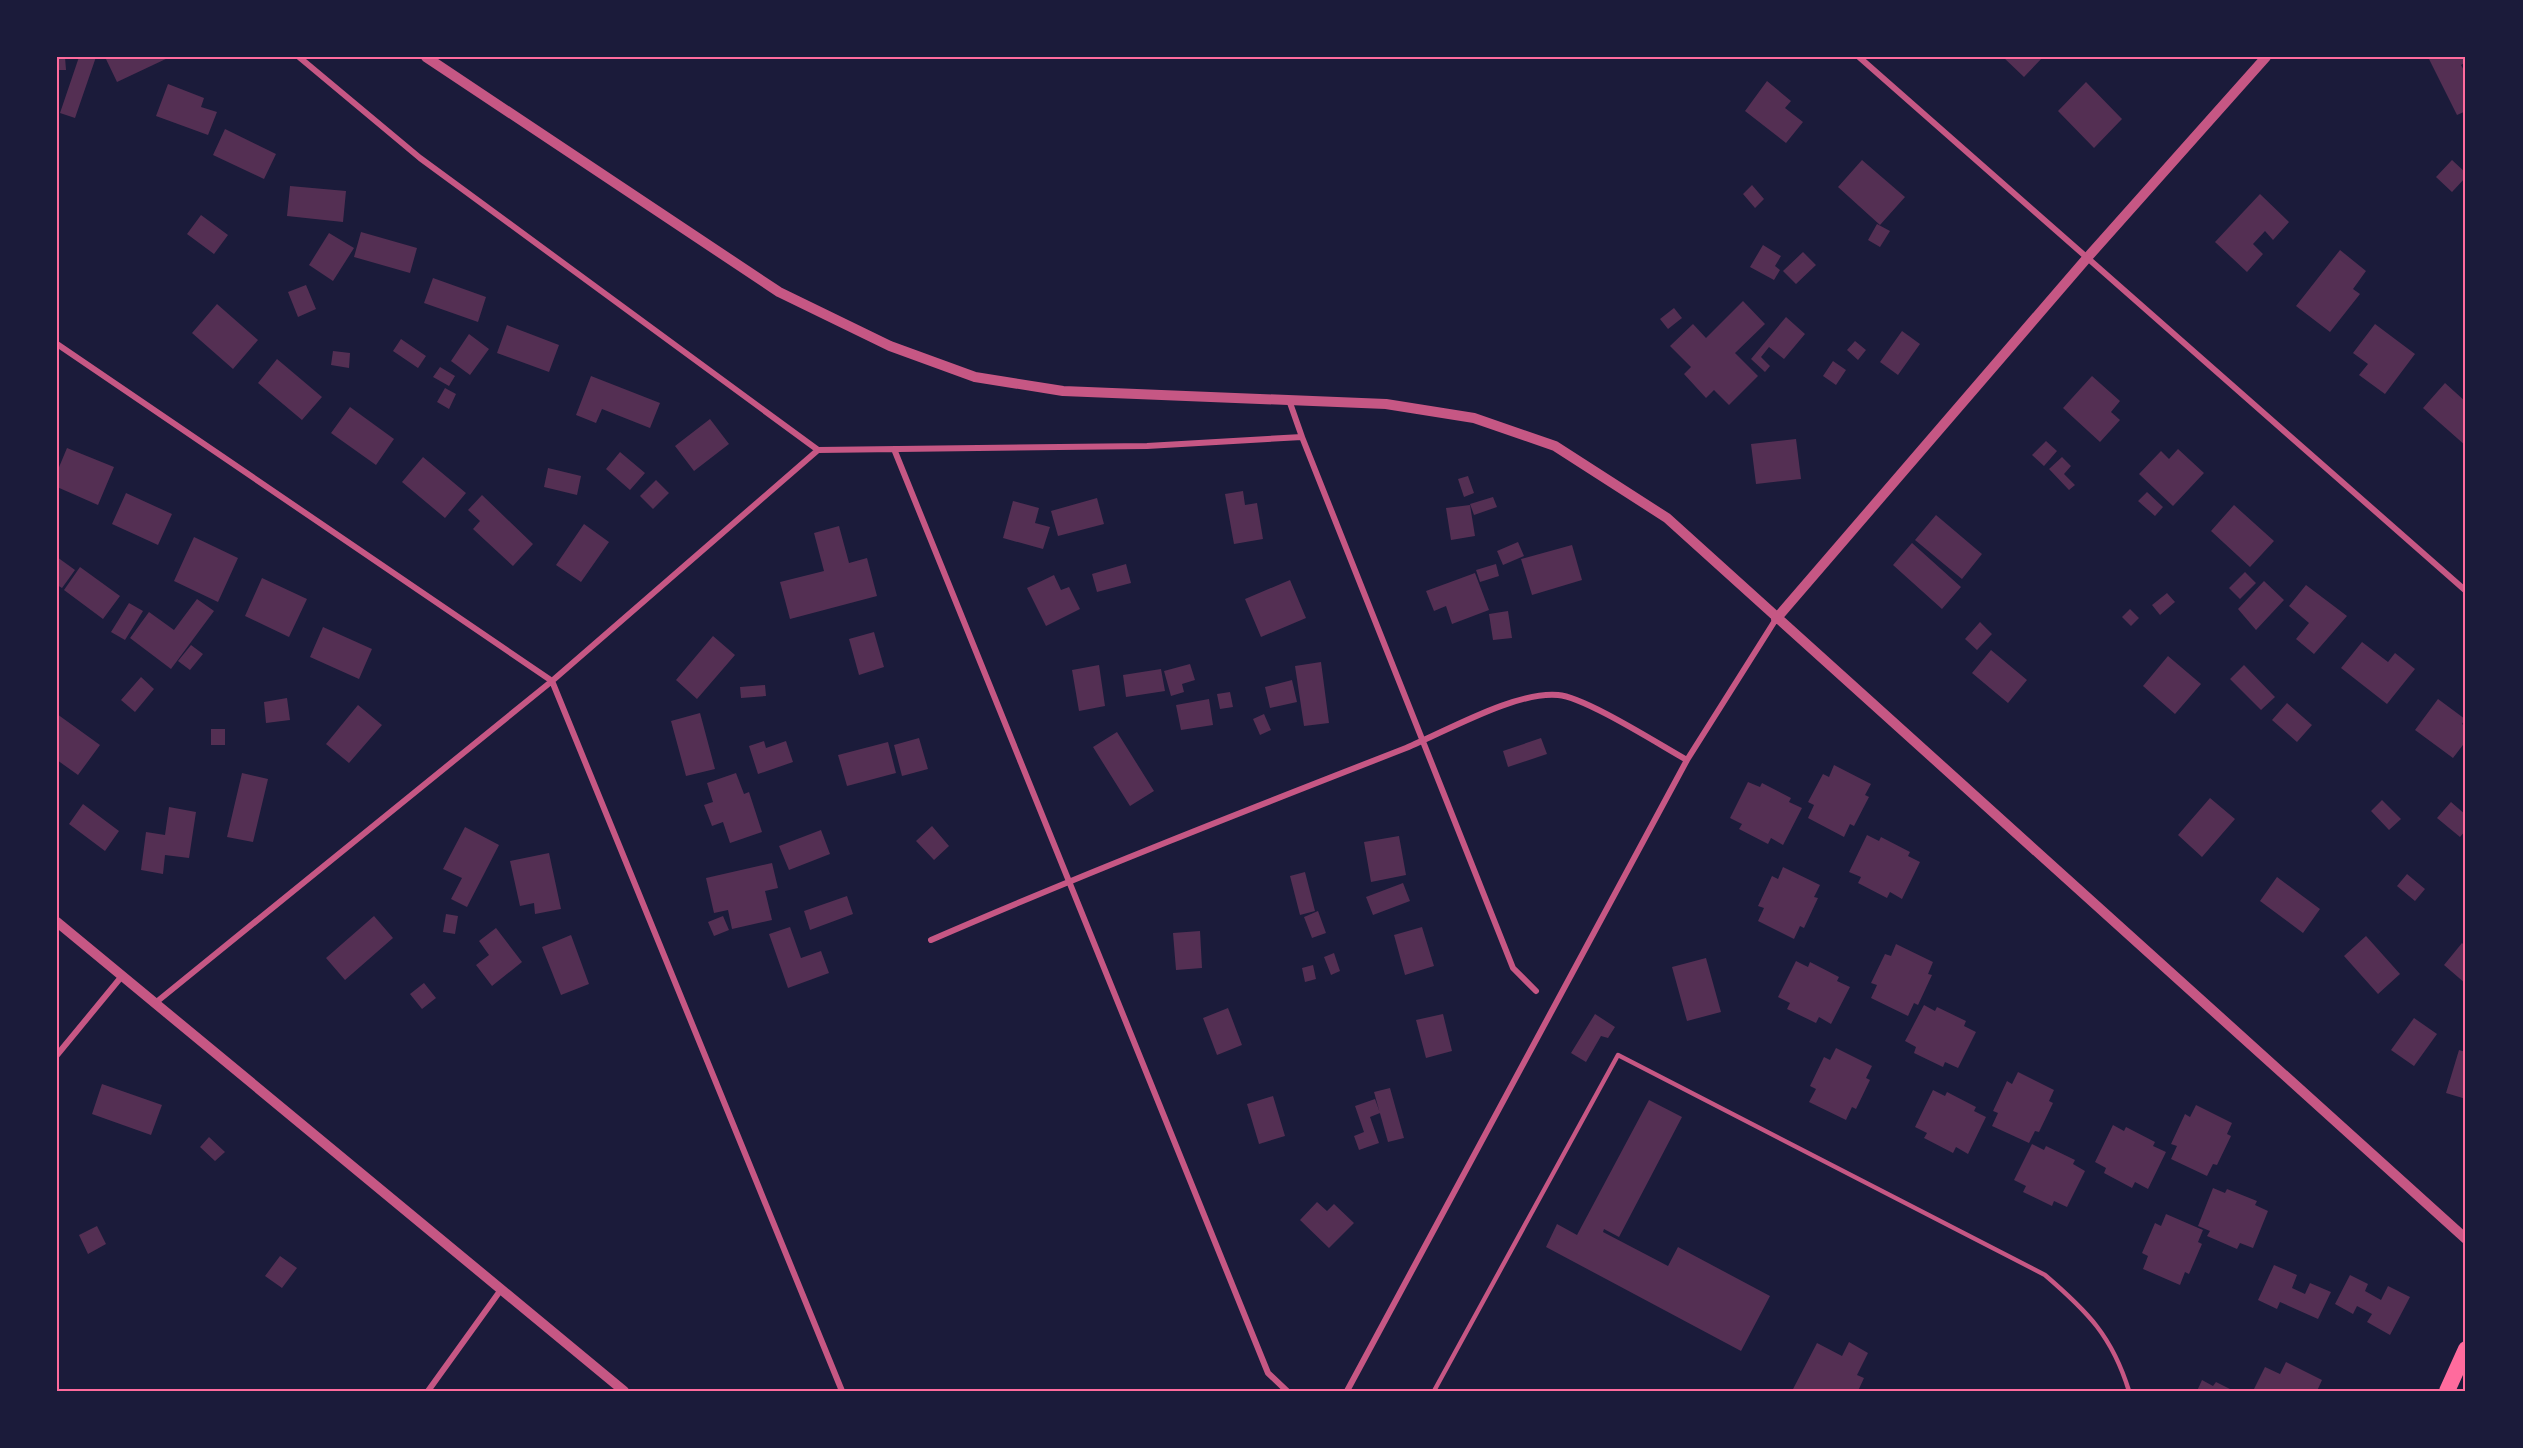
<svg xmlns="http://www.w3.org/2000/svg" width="2523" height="1448" font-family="'IBM Plex Serif',serif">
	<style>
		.building { fill: #542f53 }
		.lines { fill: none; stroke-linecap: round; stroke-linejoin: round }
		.service { stroke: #c65784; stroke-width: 4.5 }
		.minor { stroke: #c65784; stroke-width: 6 }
		.tertiary { stroke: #c65784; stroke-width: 10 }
		.trunk { stroke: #ff6b9d; stroke-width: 16 }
		.neatline { fill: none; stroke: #ff6b9d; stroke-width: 2 }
	</style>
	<rect width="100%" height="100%" fill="#1b1b3a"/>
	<path class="building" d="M57 57H65L66 70H57Z
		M79 57H96L75 118 60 113Z
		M105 57H170L117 82Z
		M2003 57H2043L2024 77Z
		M2428 57H2466V62L2461 65 2466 74V111L2457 115Z
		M1767 81 1791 101 1785 108 1803 122 1786 143 1745 111Z
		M2086 82 2122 119 2094 148 2058 111Z
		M168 84 204 98 201 107 217 112 208 135 156 116Z
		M225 129 276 154 264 179 213 155Z
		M1862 160 1905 197 1880 225 1838 187Z
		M2452 160 2466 173V177L2452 192 2436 177Z
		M1752 185 1764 199 1755 208 1743 194Z
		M290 186 346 191 343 222 287 216Z
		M2260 194 2289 222 2273 240 2265 231 2253 244 2263 254 2247 272 2215 242Z
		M201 215 228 235 214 254 187 234Z
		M1877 224 1890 231 1880 247 1868 240Z
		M361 232 417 248 410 273 354 257Z
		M329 233 354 248 333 281 309 265Z
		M1763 245 1781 256 1775 266 1780 270 1774 280 1750 267Z
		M2340 250 2366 271 2353 289 2360 294 2330 332 2296 306Z
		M1803 252 1816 265 1796 284 1783 271Z
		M433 278 486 297 478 322 424 303Z
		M306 285 316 309 298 317 288 292Z
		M1743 301 1765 324 1735 353 1758 376 1729 405 1714 390 1706 398 1684 374 1691 367 1670 346 1693 324 1706 338Z
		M217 304 258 340 233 369 192 333Z
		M1674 308 1682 318 1668 329 1660 319Z
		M1786 317 1805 334 1784 359 1769 347 1761 357 1770 366 1765 372 1751 359Z
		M2375 324 2415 354 2385 394 2359 375 2368 364 2353 353Z
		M507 325 559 345 549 372 497 353Z
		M1902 331 1920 344 1898 375 1880 362Z
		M469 334 489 349 470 375 451 361Z
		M401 339 426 356 418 368 393 351Z
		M1855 341 1866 350 1858 360 1847 350Z
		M333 351 350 353 349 368 331 365Z
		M277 359 322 397 302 420 258 383Z
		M1833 361 1846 370 1836 385 1823 376Z
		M440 367 455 376 449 386 433 377Z
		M591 376 660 403 650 428 602 409 596 423 576 415Z
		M2092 376 2120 401 2111 412 2120 420 2100 442 2063 408Z
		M2445 383 2466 402V446L2423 408Z
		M445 388 456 394 449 409 437 402Z
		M350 407 394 439 376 465 331 433Z
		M710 419 729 444 694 471 675 446Z
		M1796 439 1801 479 1756 484 1751 444Z
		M2046 441 2057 451 2044 466 2032 455Z
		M67 448 114 467 98 505 57 487V472Z
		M2178 449 2204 473 2173 506 2139 474 2161 451 2169 459Z
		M620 452 645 473 630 490 606 469Z
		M423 457 466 493 445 518 402 482Z
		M2062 457 2071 466 2064 474 2075 485 2069 490 2049 469Z
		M548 468 581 476 577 495 544 487Z
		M1468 476 1474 493 1464 497 1458 479Z
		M656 480 669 493 653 509 640 496Z
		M1243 491 1245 505 1257 503 1263 539 1234 544 1225 494Z
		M2147 492 2163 507 2155 516 2138 501Z
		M126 493 172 514 158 545 112 524Z
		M482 495 533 544 513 566 473 529 480 521 468 510Z
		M1493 497 1497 507 1474 515 1470 504Z
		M1097 498 1104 524 1058 536 1051 511Z
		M1013 501 1039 508 1035 523 1050 527 1043 549 1003 538Z
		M1470 505 1475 536 1451 540 1446 508Z
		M2234 505 2274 541 2250 567 2211 531Z
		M1936 515 1982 554 1962 579 1915 540Z
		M584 524 609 542 581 582 556 565Z
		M839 526 849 563 867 558 877 596 790 619 780 582 824 571 814 533Z
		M194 537 238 558 218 602 174 581Z
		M1518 542 1524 556 1503 565 1497 551Z
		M1912 543 1961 587 1942 609 1893 565Z
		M1572 545 1582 580 1532 595 1521 559Z
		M57 557 75 570 62 588 57 585Z
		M1126 564 1131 583 1097 592 1092 574Z
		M1496 564 1499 576 1480 582 1476 570Z
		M80 567 120 596 103 619 64 590Z
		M2245 572 2256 583 2240 599 2229 588Z
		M1475 573 1489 610 1452 624 1446 606 1434 611 1426 591Z
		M1054 575 1061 590 1069 587 1080 609 1046 626 1027 588Z
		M262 578 307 599 289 637 245 616Z
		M1290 580 1306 618 1261 637 1245 599Z
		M2264 581 2284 600 2256 630 2238 609Z
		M2306 585 2347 616 2314 654 2296 639 2309 623 2289 606Z
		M2167 593 2175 602 2160 615 2152 605Z
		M197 599 214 611 171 669 130 638 149 612 174 630Z
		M129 603 143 611 125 640 111 632Z
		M2130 609 2139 618 2131 626 2122 617Z
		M1508 611 1512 638 1493 640 1489 614Z
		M1980 622 1992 634 1977 650 1965 639Z
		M323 627 372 649 359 679 310 657Z
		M874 632 884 667 859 675 849 639Z
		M713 636 735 655 697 699 676 680Z
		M2362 642 2388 662 2395 653 2415 669 2387 704 2341 668Z
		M191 645 203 654 190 670 178 661Z
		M1991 650 2027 680 2008 703 1972 673Z
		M2168 656 2201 684 2175 714 2143 686Z
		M1321 662 1329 723 1304 726 1295 666Z
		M1190 664 1195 680 1182 684 1184 692 1171 696 1164 671Z
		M1099 665 1105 706 1079 711 1072 670Z
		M2244 665 2275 697 2261 710 2230 679Z
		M1161 669 1165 691 1126 697 1123 675Z
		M141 677 154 689 135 712 121 700Z
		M1292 680 1297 702 1270 708 1265 687Z
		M765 685 766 696 741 698 740 687Z
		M1230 692 1233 707 1220 709 1217 694Z
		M287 698 290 720 266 723 264 702Z
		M1209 699 1213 725 1181 730 1176 705Z
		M2438 699 2465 719 2462 724 2466 727V741L2453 758 2415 730Z
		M2287 703 2312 725 2297 742 2272 720Z
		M358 705 382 725 349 763 326 744Z
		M700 713 715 769 686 776 671 721Z
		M57 714 100 745 78 775 57 760Z
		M1264 714 1271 730 1260 735 1253 719Z
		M211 729H225V745H211Z
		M1117 732 1154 791 1130 806 1093 747Z
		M919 738 928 769 902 776 894 745Z
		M1541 738 1547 754 1508 767 1503 751Z
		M764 741 766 748 786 741 793 762 758 774 749 746Z
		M888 742 896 773 847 786 838 755Z
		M1834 765 1871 784 1865 795 1869 797 1854 826 1850 824 1844 837 1808 818 1814 805 1808 802 1823 774 1829 777Z
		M242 773 268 779 253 842 227 837Z
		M736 773 744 794 749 792 762 832 730 843 723 822 712 826 704 805 713 802 707 783Z
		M1748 782 1760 787 1762 783 1791 798 1789 802 1802 808 1783 845 1771 838 1768 844 1739 829 1742 824 1730 818Z
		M2210 798 2235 819 2202 857 2178 835Z
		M2382 800 2401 819 2389 830 2371 811Z
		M2451 802 2466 815V830L2460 837 2437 818Z
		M83 804 119 831 105 851 69 824Z
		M169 807 196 812 189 858 165 855 163 874 141 870 146 832 165 835Z
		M932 826 949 846 934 860 916 841Z
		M465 827 499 845 467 907 451 899 462 878 443 869Z
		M821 830 830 854 789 870 779 846Z
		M1867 835 1879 841 1881 837 1910 852 1908 856 1920 862 1902 899 1890 892 1887 898 1858 883 1861 877 1849 872Z
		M1399 836 1406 875 1371 882 1364 842Z
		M549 853 561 909 535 914 534 903 520 906 510 861Z
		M772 863 778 888 765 891 772 920 732 929 728 910 714 913 706 878Z
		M1783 867 1820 885 1814 897 1818 898 1804 928 1800 926 1794 939 1758 921 1764 908 1758 906 1772 876 1778 879Z
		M1305 872 1315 911 1300 915 1290 876Z
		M2407 874 2425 889 2415 901 2397 886Z
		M2277 877 2320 909 2303 933 2260 901Z
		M1403 883 1410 901 1373 915 1366 897Z
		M847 896 853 914 810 930 804 911Z
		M1318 911 1326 933 1312 938 1304 917Z
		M446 914 458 916 455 934 443 932Z
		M374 916 393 938 345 980 326 958Z
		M723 916 729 930 714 936 708 922Z
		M790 927 801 958 821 951 829 973 788 988 769 934Z
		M1422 927 1434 966 1405 975 1394 935Z
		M496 928 522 962 492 986 476 965 489 955 479 941Z
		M1200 931 1202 968 1176 970 1173 933Z
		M571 935 589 984 561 995 542 947Z
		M2366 936 2400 974 2378 994 2344 956Z
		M2462 943 2466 947V984L2444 965Z
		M1896 944 1933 962 1928 974 1932 975 1918 1005 1914 1003 1908 1016 1871 998 1877 985 1871 983 1885 954 1891 956Z
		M1334 953 1340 971 1331 975 1324 957Z
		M1706 958 1721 1012 1687 1021 1672 967Z
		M1796 961 1808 967 1810 962 1839 977 1837 981 1850 987 1831 1024 1819 1017 1816 1023 1787 1009 1790 1003 1778 997Z
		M1313 965 1316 979 1305 982 1302 968Z
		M424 983 436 998 422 1009 410 994Z
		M1924 1005 1935 1011 1937 1007 1966 1021 1964 1026 1976 1032 1958 1068 1945 1062 1943 1067 1914 1053 1916 1047 1905 1041Z
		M1228 1008 1242 1045 1217 1055 1203 1018Z
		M1443 1014 1452 1051 1426 1058 1416 1020Z
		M1595 1014 1615 1027 1608 1038 1601 1036 1586 1062 1571 1053Z
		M2414 1018 2437 1034 2414 1066 2391 1050Z
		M1836 1048 1872 1066 1866 1078 1870 1080 1856 1109 1852 1107 1846 1120 1809 1102 1816 1089 1810 1086 1824 1057 1830 1060Z
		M2459 1050 2466 1052V1099L2446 1093Z
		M2018 1072 2054 1090 2049 1101 2053 1103 2039 1132 2035 1131 2029 1143 1992 1126 1998 1113 1993 1111 2007 1081 2012 1084Z
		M102 1084 162 1105 151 1135 92 1114Z
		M1390 1088 1404 1138 1388 1142 1374 1092Z
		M1933 1090 1945 1096 1947 1092 1976 1107 1974 1111 1986 1117 1968 1154 1956 1147 1953 1153 1924 1138 1927 1133 1915 1127Z
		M1273 1096 1285 1136 1259 1144 1247 1104Z
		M1375 1099 1380 1113 1370 1117 1379 1143 1359 1150 1354 1136 1364 1132 1355 1106Z
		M1649 1100 1682 1117 1619 1237 1604 1229 1603 1232 1668 1266 1678 1247 1770 1296 1741 1351 1546 1247 1557 1224 1577 1235Z
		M2196 1105 2232 1123 2227 1134 2231 1136 2217 1165 2213 1164 2207 1176 2171 1159 2177 1146 2171 1144 2185 1114 2190 1117Z
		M2113 1125 2124 1131 2126 1127 2155 1142 2153 1146 2166 1152 2148 1189 2135 1182 2132 1188 2104 1173 2106 1168 2095 1162Z
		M209 1137 225 1152 215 1161 200 1147Z
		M2032 1144 2044 1150 2046 1146 2075 1160 2073 1164 2085 1171 2067 1207 2054 1201 2052 1206 2023 1192 2026 1186 2014 1180Z
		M2213 1188 2225 1193 2227 1189 2257 1201 2255 1205 2268 1211 2253 1248 2240 1243 2237 1249 2207 1236 2210 1231 2198 1226Z
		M1317 1202 1327 1211 1334 1204 1354 1223 1329 1248 1300 1220Z
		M2166 1214 2203 1230 2198 1242 2202 1244 2189 1274 2185 1272 2180 1285 2143 1269 2148 1256 2142 1253 2155 1223 2161 1226Z
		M97 1226 106 1244 88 1254 79 1235Z
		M280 1256 297 1268 282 1288 265 1276Z
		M2274 1265 2297 1275 2292 1288 2305 1294 2310 1283 2331 1292 2318 1319 2280 1302 2277 1309 2258 1300Z
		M2350 1275 2368 1284 2365 1291 2381 1300 2388 1286 2410 1297 2390 1335 2367 1322 2372 1314 2357 1306 2353 1314 2335 1304Z
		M1849 1342 1868 1353 1857 1375 1864 1378 1858 1391H1792L1817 1343 1842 1356Z
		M2286 1362 2322 1380 2317 1391H2253L2265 1367 2280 1374Z
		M2202 1380 2213 1386 2216 1382 2234 1391H2197Z"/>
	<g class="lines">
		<path class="service" d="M1434 1391 1618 1055 2045 1275C2088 1312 2112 1336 2129 1391"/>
		<path class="minor" d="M299 57 420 158 818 450 1147 446 1302 437 1289 400
			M1859 57 2466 591
			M57 344 552 681 842 1391
			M1302 437 1513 968 1536 991
			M894 449 1268 1373 1287 1391
			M931 940C1088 872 1247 810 1406 748 1447 731 1516 691 1558 695 1585 697 1660 745 1687 760
			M154 1004 552 681 818 450
			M57 1055 122 976
			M428 1391 500 1291
			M1347 1391 1687 760 1776 619"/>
		<path class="tertiary" d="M426 57 779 292 890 346 975 377 1063 391 1386 404 1474 418 1555 446 1667 518 2466 1239
			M1776 619 2087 258 2266 57
			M57 922 624 1391"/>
		<path class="trunk" d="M2447 1391 2466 1349"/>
	</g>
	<rect width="2523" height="1448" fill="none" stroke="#1b1b3a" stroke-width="117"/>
	<rect x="58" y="58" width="2406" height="1332" class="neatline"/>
</svg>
